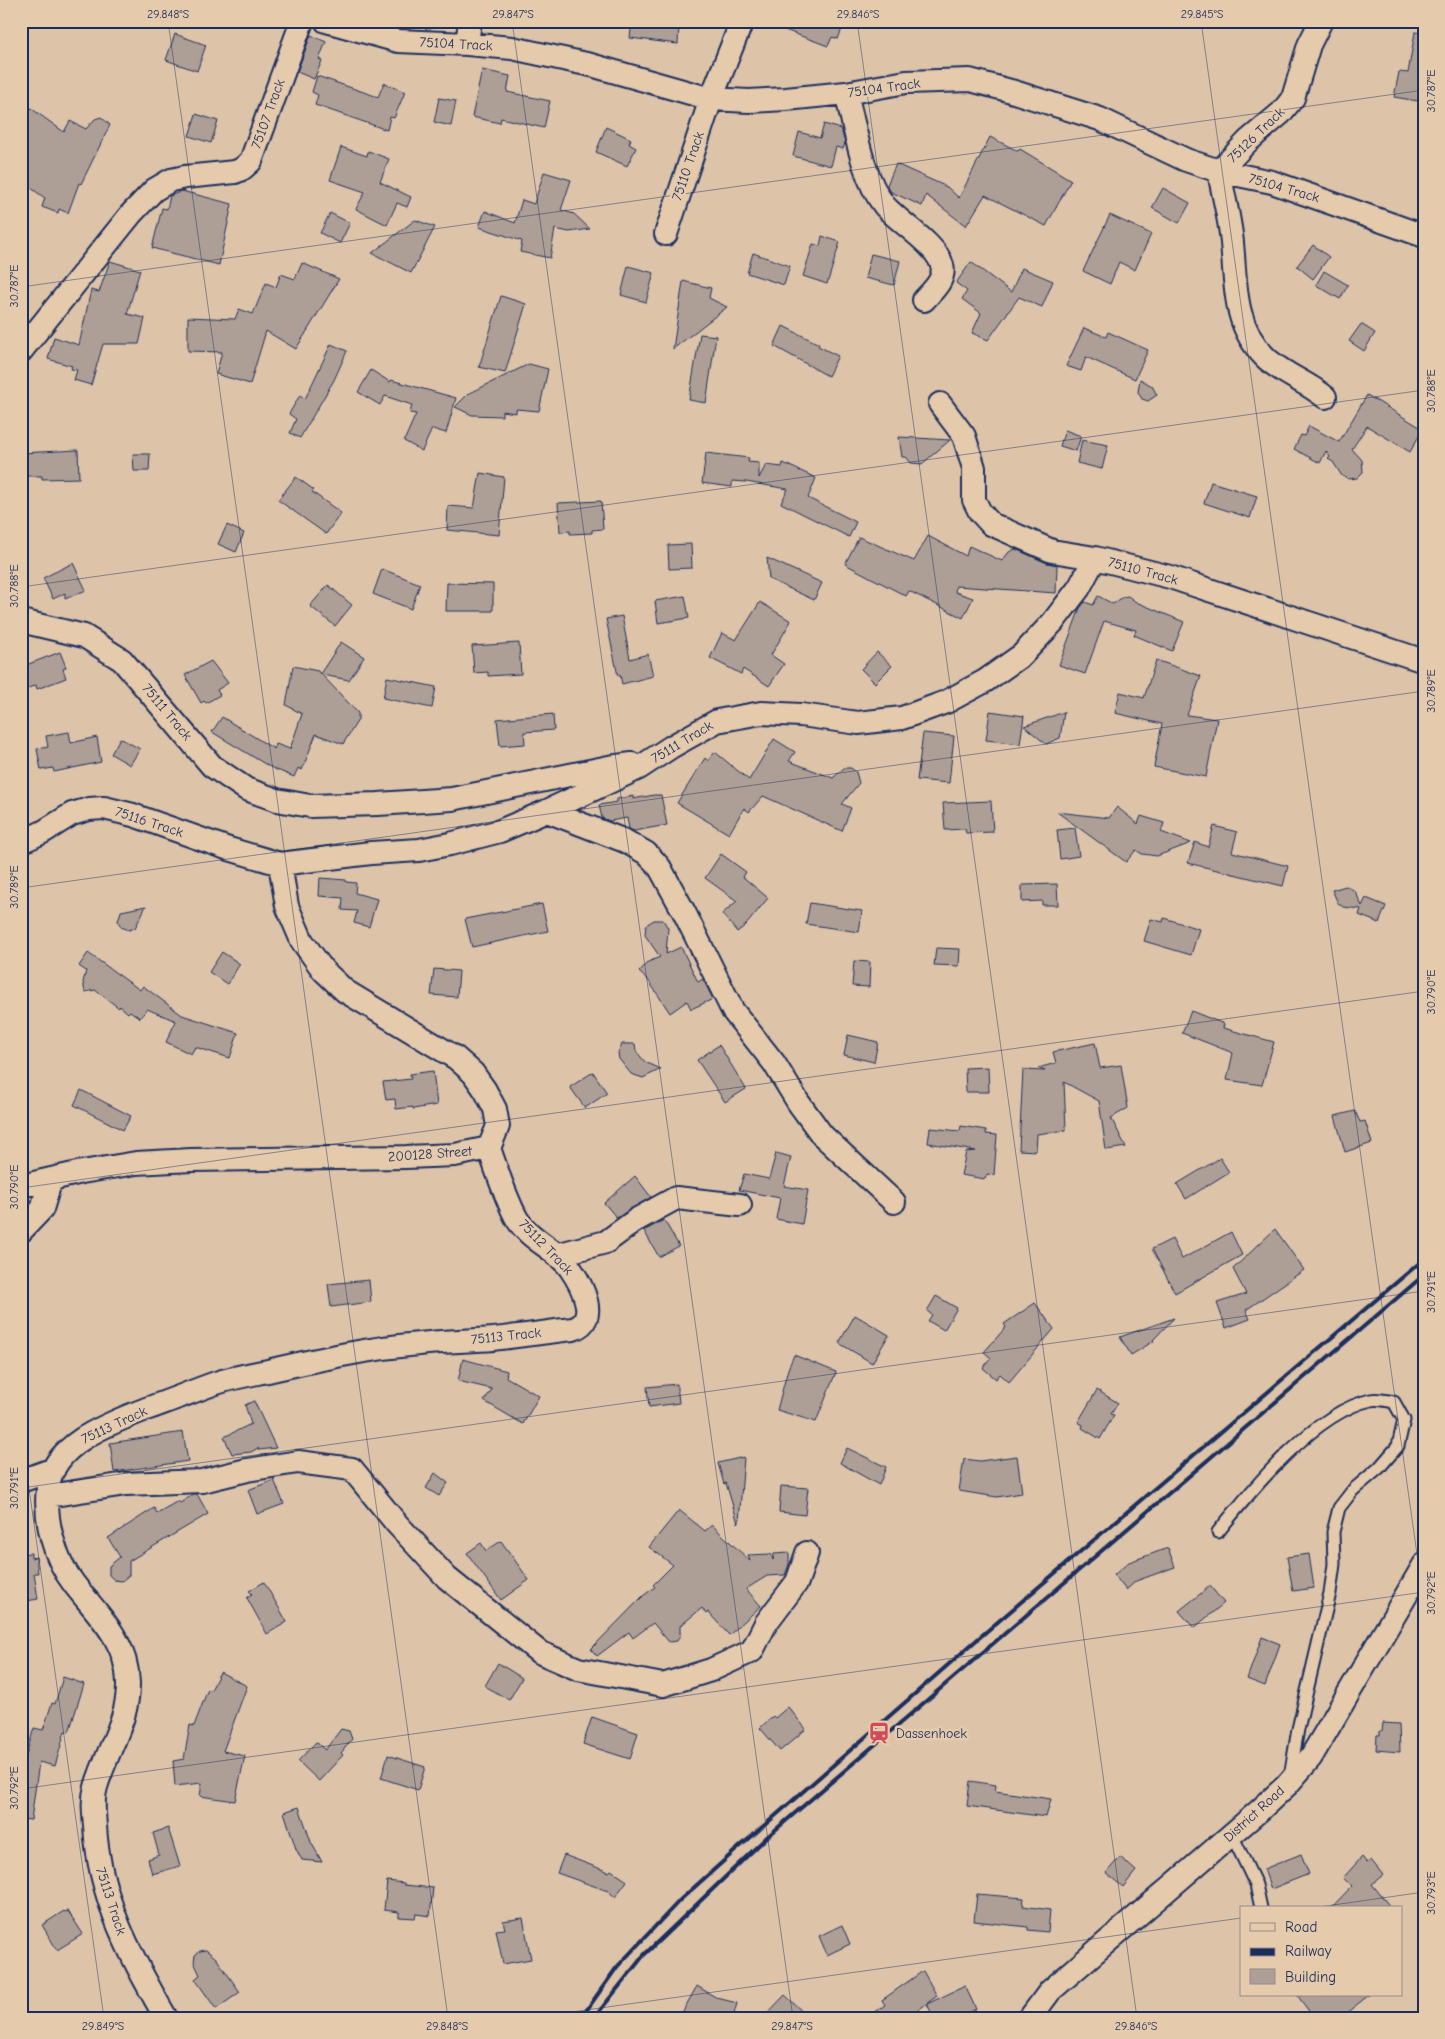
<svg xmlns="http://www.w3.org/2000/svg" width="1445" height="2039" font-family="'Comic Neue',sans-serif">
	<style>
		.building { fill: #ae9f96; stroke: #1b2f5e }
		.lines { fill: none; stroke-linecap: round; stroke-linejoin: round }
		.service-casing { stroke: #1b2f5e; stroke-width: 15 }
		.minor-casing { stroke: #1b2f5e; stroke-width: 26 }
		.service { stroke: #e5caac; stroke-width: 11 }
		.minor { stroke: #e5caac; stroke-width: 22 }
		.rail { stroke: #1b2f5e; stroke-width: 4 }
		.ticks { fill: none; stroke: #1b2f5e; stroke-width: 1; stroke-opacity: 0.45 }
		.labels { text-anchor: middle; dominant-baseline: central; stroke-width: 5; stroke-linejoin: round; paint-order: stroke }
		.street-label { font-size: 14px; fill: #1b2f5e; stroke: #e5caac }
		.poi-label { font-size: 14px; fill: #1b2f5e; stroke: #e5caac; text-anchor: start }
		.neatline { fill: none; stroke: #1b2f5e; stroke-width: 2 }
		.ticks-label { font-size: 12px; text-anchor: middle; fill: #1b2f5e }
	</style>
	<rect width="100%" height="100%" fill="#ddc4a9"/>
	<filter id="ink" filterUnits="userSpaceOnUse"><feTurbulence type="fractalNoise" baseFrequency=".02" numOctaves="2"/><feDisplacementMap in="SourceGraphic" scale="10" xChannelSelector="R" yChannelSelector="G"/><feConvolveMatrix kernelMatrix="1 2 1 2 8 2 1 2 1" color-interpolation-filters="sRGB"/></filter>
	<g filter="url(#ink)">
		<path class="building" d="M632 21H662V23L679 25 678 44 630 38Z
			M766 21H845L838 39 832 37 828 46 766 23Z
			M1415 32 1424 33V102L1394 97 1399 72 1408 73Z
			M175 34 206 45 197 71 166 60Z
			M311 35 326 42 319 59 322 61 314 79 297 72Z
			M482 70 510 76 507 92 550 101 544 128 501 118 500 123 472 117Z
			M317 76 378 97 384 83 405 92 394 118 390 117 387 130 315 105 318 95 312 92Z
			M439 98 456 101 451 126 434 122Z
			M21 101 64 132 70 121 86 129 95 119 101 117 110 125 81 184 79 183 68 213 59 209 58 213 42 207 45 198 21 181Z
			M196 114 218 121 211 143 189 136Z
			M824 124 841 129 845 143 843 149 836 147 831 166 793 156 799 132 820 138Z
			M606 127 631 139 629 144 636 148 627 166 596 152Z
			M990 137 1018 151 1020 149 1071 180 1046 226 985 195 966 226 926 195 922 206 891 192 887 185 896 164 947 187 959 198Z
			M341 147 367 156 368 151 389 159 380 182 411 197 407 207 397 203 387 225 356 209 365 192 330 180Z
			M544 172 571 180 561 210 574 214 590 229 569 232 555 229 550 258 520 252 522 241 479 227 485 211 515 223 522 200 534 204Z
			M1163 188 1190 203 1179 223 1152 208Z
			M182 191 232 204 219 265 152 248 162 208 167 209 170 196Z
			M330 213 350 223 340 243 320 233Z
			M1110 215 1151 234 1135 270 1119 262 1110 284 1083 271Z
			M415 220 435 227 411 273 372 253Z
			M822 236 840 242 827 284 803 276 813 244 820 246Z
			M1313 245 1329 257 1313 279 1297 266Z
			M753 253 790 266 784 285 747 273Z
			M871 254 900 261 894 285 865 278Z
			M110 261 140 270 127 314 145 318 139 344H103L91 385 74 380 77 370 71 369 72 366 48 359 54 337 79 345 91 290 99 292Z
			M971 262 1011 292 1022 268 1053 281 1042 307 1019 297 988 340 972 333 981 313 962 299 967 291 956 283Z
			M302 263 339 279 296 349 266 331 250 384 216 374 222 352 188 351V317L235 319 239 309 253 314 266 283 276 287 281 274 295 279Z
			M628 266 654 273 646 302 621 295Z
			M1324 271 1348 285 1340 299 1316 285Z
			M683 281 711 288 709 298 727 307 673 349Z
			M501 296 526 304 505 373 479 367Z
			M1361 324 1375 333 1364 351 1349 341Z
			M783 326 819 344 818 346 838 356 828 376 774 346Z
			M1084 328 1106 337 1108 332 1148 350 1135 379 1086 357 1081 371 1066 366Z
			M700 334 716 336 706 403 689 400Z
			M331 344 347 351 334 380 300 438 290 433 296 419 289 414 300 395 305 399Z
			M529 364 548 369 539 411 516 409V413L502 411V416L472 415 455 407 468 394Z
			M371 370 390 382 391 380 456 398 446 433 432 429 422 451 404 441 416 414 410 413 412 405 385 396 380 405 358 392Z
			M1140 379 1152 386 1157 395 1148 401 1142 399 1138 392Z
			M1367 395 1423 429 1410 452 1367 426 1352 449 1362 460 1363 472 1357 478 1349 479 1342 476 1333 462 1328 459 1330 457 1326 451 1320 463 1294 449 1301 435 1304 436 1309 426 1339 442Z
			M1065 430 1081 436 1076 451 1060 446Z
			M899 437 950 440 922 464 911 463 906 457H902Z
			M1082 440 1108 445 1102 469 1077 463Z
			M78 450 79 478 42 479V476H21V453Z
			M706 453 749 458 748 462 759 463V478L766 465 782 467 783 463 816 478 808 498 856 522 849 537 781 503 788 489 746 482 732 481V487L702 483Z
			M133 454H150L149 471H134Z
			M480 473 504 477 499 535 447 530 448 506 474 508Z
			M296 477 314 490 312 492 341 513 326 534 278 500Z
			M1211 482 1257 496 1250 518 1204 503Z
			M601 501 603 529 592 530V533L570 534V531L560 532 558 503Z
			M227 525 244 533 236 552 218 544Z
			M928 536 966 556 969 546 1002 561 1009 552 1015 549 1047 563 1057 565 1056 593 956 586 955 592 973 598 963 618 909 591 906 596 845 564 859 537 914 561Z
			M691 544 692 568 669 569 668 545Z
			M767 558 822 583 814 600 769 579Z
			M73 563 86 590 65 599V593L53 599 43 578Z
			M382 569 420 584 411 609 373 594Z
			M447 583 493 584V611H446Z
			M328 585 352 605 335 626 310 606Z
			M685 596 689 618 658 623 655 601Z
			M1098 596 1113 604 1123 597 1128 596 1136 602 1184 622 1172 651 1134 635 1136 630 1104 621 1085 674 1059 665 1080 608 1085 602 1093 605Z
			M760 602 791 621 771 655 784 664 769 686 743 669 741 674 710 658 722 633 736 640Z
			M622 616 630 659 648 654 653 676 622 684 620 675 618 676 606 619Z
			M341 642 364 657 349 680 322 675 358 713V720L343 744 316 734 302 770 298 768 294 777 270 767 212 732 222 717 274 749 276 744 290 749 302 714 286 705 293 666 318 671 320 674Z
			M519 643 521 674 488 676V672L474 673 472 646Z
			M60 652 66 667 63 669 66 678 37 689 36 685 21 691V667Z
			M877 652 892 666 875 683 861 669Z
			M1156 660 1201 676 1187 715 1217 719 1206 777 1154 767 1162 724 1115 713 1120 692 1144 698Z
			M211 661 228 683 217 690 220 695 206 703 204 701 201 703 185 675Z
			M387 677 436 687 432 708 383 698Z
			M990 711 1024 716 1020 744 986 740Z
			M1064 712 1060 738 1046 744 1024 726Z
			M553 714 554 730 524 732 525 744 500 746 497 719Z
			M69 732 71 743 97 737 101 762 54 772 53 768 41 770 37 749 48 747 46 736Z
			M923 733 954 736 949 783 917 780Z
			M120 738 140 749 130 765 111 754Z
			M774 739 795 752 789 761 833 778 844 768H851L856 772 859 783 842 804 851 808 842 831 763 796 749 812 744 808 729 834 677 803 705 758 708 761 715 752 749 780Z
			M654 795H661L667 825 634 831 629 829 627 818 610 821 602 818 599 805 617 802V799L633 796V799Z
			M991 801 993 832 966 833 965 829 945 830 943 803Z
			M1117 807 1138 824 1141 816 1164 823 1161 832 1191 843 1157 856 1142 854 1136 850 1126 862 1057 812 1109 818Z
			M1214 826 1237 832 1232 852 1288 866 1283 886 1188 863 1195 842 1208 847Z
			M1075 828 1079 856 1060 859 1057 830Z
			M721 854 746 872 743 877 768 898 746 925 737 932 722 914 737 901 705 878Z
			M320 878 346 880V882L356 883 355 893 377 899 369 927 354 923 357 911 342 910 343 898 319 896Z
			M1057 884 1058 905H1042V901L1022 902V885Z
			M1346 886 1355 891 1362 906 1366 898 1386 906 1379 923 1359 915 1361 909 1343 907 1338 903 1332 890Z
			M810 903 862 911 859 932 806 924Z
			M542 904 548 931 472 947 465 919Z
			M146 906 135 928 129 930 121 927 118 921 121 911Z
			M1164 918 1199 929 1191 955 1144 941 1151 919 1163 922Z
			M654 920H663L668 928 666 954 681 947 698 982 703 979 713 999 691 1009 687 1001 670 1013 648 980 639 972 648 962 660 957 645 935 646 925Z
			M936 948 960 949 959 966 934 965Z
			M222 952 240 964 227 984 209 972Z
			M88 953 140 990 143 986 182 1015 238 1033 230 1058 195 1047 191 1054 166 1042 176 1021 147 1009 140 1018 130 1011 128 1013 120 1006 119 1008 95 990 85 992 83 982 86 971 79 966Z
			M854 961 870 962 869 987 852 986Z
			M434 969 459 971 457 997 431 995Z
			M1191 1011 1224 1024 1223 1028 1274 1042 1262 1085 1227 1080 1233 1053 1182 1033Z
			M848 1035 878 1042 874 1062 844 1055Z
			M1095 1043 1100 1068 1121 1065 1128 1108 1111 1118 1126 1147 1106 1150 1099 1101 1064 1082 1066 1130 1037 1134 1036 1151 1019 1150 1023 1070 1045 1071 1038 1068 1056 1063 1053 1052Z
			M622 1044H635L636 1051 645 1062 661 1069 643 1078 631 1074 619 1059 618 1053Z
			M719 1045 746 1089 725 1102 697 1060Z
			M988 1067 989 1092H966L965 1068Z
			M433 1071 437 1105 413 1109V1107L396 1109 395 1099 386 1100 383 1082 411 1079 410 1074Z
			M593 1072 607 1093 585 1108 570 1087Z
			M81 1090 131 1116 123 1130 74 1105Z
			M1355 1111 1360 1122 1365 1121 1372 1143 1345 1152 1335 1116Z
			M961 1126 986 1130V1134L997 1135 994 1175 987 1174 985 1179 961 1175 966 1152 976 1151 928 1143 930 1128 960 1131Z
			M776 1153 791 1157 784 1186 808 1190 802 1224 776 1219 780 1198 739 1190 744 1174 769 1179Z
			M1220 1158 1229 1172 1186 1199 1177 1184Z
			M635 1176 651 1197 617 1218 604 1203Z
			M664 1220 679 1246 659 1257 644 1231Z
			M1275 1229 1304 1270 1246 1310 1250 1319 1226 1328 1217 1303 1246 1294 1233 1269Z
			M1231 1232 1242 1255 1175 1293 1152 1249 1172 1239 1182 1259Z
			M369 1280 371 1302 331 1307 328 1284Z
			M936 1296 957 1308 944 1330 928 1321 932 1315 927 1311Z
			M1035 1303 1054 1329 1009 1382 1000 1374 996 1379 983 1368 991 1358 984 1352 1006 1327 1004 1324Z
			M855 1315 889 1335 872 1363 839 1343Z
			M1174 1318 1153 1340 1154 1341 1131 1355 1120 1337Z
			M794 1355 836 1372 816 1422 777 1410 788 1369Z
			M463 1359 507 1371 506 1377 539 1396 523 1424 484 1401 492 1389 458 1381Z
			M677 1384 679 1403 649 1407 647 1387Z
			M1097 1390 1118 1403 1111 1414 1114 1415 1100 1439 1082 1428 1083 1425 1078 1422Z
			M254 1401 276 1448 259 1450 258 1448 251 1452 232 1454 224 1437 251 1424 245 1405Z
			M183 1432 188 1461 114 1472 110 1443Z
			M847 1448 886 1467 879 1485 840 1463Z
			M1017 1456 1022 1493 997 1497 959 1491 964 1459 980 1461Z
			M744 1457 739 1522 738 1523 726 1483 724 1484 718 1463Z
			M435 1473 448 1483 439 1496 426 1488Z
			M274 1480 284 1504 257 1514 248 1490Z
			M781 1486 808 1488 805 1515 779 1512Z
			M194 1494H197L208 1514 129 1561V1575L122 1581 114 1580 109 1575V1566L120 1557 108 1538 154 1508 157 1513 178 1501 180 1503Z
			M679 1510 705 1531 712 1525 750 1561 748 1555 771 1554 773 1560 774 1554 789 1553V1564L785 1575 767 1576 746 1589 761 1606 729 1635 708 1612 706 1614 702 1608 680 1626V1635L677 1641 669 1642 653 1623 633 1638 629 1632 597 1656 591 1649 643 1596 655 1587 653 1585 673 1565 649 1547Z
			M501 1541 529 1580 501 1600 467 1553 481 1543 486 1551Z
			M1168 1548 1175 1567 1136 1581 1126 1590 1114 1575 1129 1562Z
			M31 1553V1558L36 1557 38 1573H34L38 1599 21 1602V1554Z
			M1309 1554 1314 1588 1293 1591 1287 1557Z
			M264 1582 287 1622 267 1634 247 1598 252 1594 249 1591Z
			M1210 1586 1224 1603 1194 1628 1179 1611Z
			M1262 1637 1280 1644 1265 1686 1247 1679Z
			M498 1663 522 1678 509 1700 485 1686Z
			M220 1672 247 1686 223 1751 245 1756 235 1801 200 1796 202 1783 175 1786 173 1761 184 1759 190 1725 194 1726 208 1689 211 1690Z
			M63 1677 84 1684 69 1732 65 1731 55 1766 39 1762 31 1820 21 1819V1772L34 1728 43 1730 52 1703 55 1704Z
			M788 1707 806 1729 780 1751 760 1728 773 1716 775 1718Z
			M592 1717 638 1733 630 1759 583 1744Z
			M1383 1723 1399 1724 1400 1752 1376 1750 1377 1735H1380V1731H1382Z
			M341 1729 349 1731 352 1739 341 1753 343 1755 319 1781 298 1761 316 1742 325 1750Z
			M388 1755 425 1767 418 1790 381 1778Z
			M970 1781 996 1785 995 1791 1051 1799 1046 1817 967 1806Z
			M299 1807 311 1842 322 1862 302 1860 296 1849 284 1812Z
			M168 1828 180 1866 152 1874 148 1859 159 1855 153 1833Z
			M1301 1854 1309 1874 1271 1889 1264 1869Z
			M564 1855 609 1872 611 1870 627 1881 615 1897 608 1891 557 1873Z
			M1120 1857 1136 1871 1123 1887 1106 1873Z
			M1362 1857 1367 1863 1371 1860 1383 1875 1372 1884 1391 1908H1331L1352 1886 1343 1878Z
			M387 1881 404 1883V1885L433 1888 430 1916 416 1914 415 1918 399 1917V1912L384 1910Z
			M977 1894 1024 1898 1023 1906 1050 1910 1048 1932 1028 1930V1927L974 1921Z
			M64 1911 65 1912 68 1911 83 1934 57 1950 42 1925Z
			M523 1918 531 1959 503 1964 496 1930 505 1929 503 1921Z
			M842 1925 850 1944 827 1955 819 1936Z
			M206 1950 216 1958 240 1992 216 2009 195 1979 200 1975 194 1962 195 1955 200 1951Z
			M923 1971 937 1996 907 2018H867L885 2005 882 2000Z
			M697 1986 717 1998 737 2003 733 2018H679Z
			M965 1986 976 2009 959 2018H934L927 2004Z
			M785 1995 809 2018H763Z
			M1297 1995H1369L1340 2018H1314Z"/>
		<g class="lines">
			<g class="service-casing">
				<path id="service" d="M1218 1532C1253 1488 1315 1412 1371 1400 1378 1398 1387 1401 1394 1402L1404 1420 1398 1446 1379 1468 1353 1490 1339 1508 1333 1532 1334 1564 1330 1593 1298 1729 1290 1777
					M1232 1835 1256 1885 1261 1908"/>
			</g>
			<g class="minor-casing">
				<path id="minor" d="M326 21 398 41 467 44 512 48 591 65 711 99 749 101 786 99 846 93 906 82 970 80 1011 91 1100 119 1186 160 1219 171 1272 182 1424 236
					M1321 21 1309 45 1293 98 1281 113 1248 141 1219 171C1223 195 1230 219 1232 243 1236 284 1233 325 1265 357 1282 374 1307 382 1325 397
					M467 44 470 21
					M846 93C855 127 862 177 884 205 898 222 936 244 942 265 946 279 933 290 924 300
					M666 234 711 99 742 21
					M21 351 131 214 154 190 171 180 185 177 235 172 242 169 251 161 302 21
					M940 404 964 436 974 468V500L980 512 991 524 1052 551 1095 558 1170 577 1424 661
					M21 621 84 636 122 660 212 766 246 789 277 800 310 806 378 804 452 799 609 767 632 764
					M547 811 625 841 646 853 654 861 660 868 684 912 733 1011 774 1063 798 1102 822 1135 894 1202
					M21 842 43 832 72 814 89 809 104 808 133 815 229 849 280 864 371 853 419 850 450 844 500 831 547 811 639 768 671 747 717 721 761 713 801 715 858 723 902 718 946 702 985 681 1022 655 1053 622 1079 588 1095 558
					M21 1186 82 1172 136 1163 191 1160 406 1157 455 1155 489 1148 498 1126 495 1109 485 1090 473 1073 456 1058 345 991 323 970 302 941 287 906 280 864
					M21 1231 42 1209 51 1179
					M556 1255 606 1242 636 1220 676 1198 740 1205
					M21 1481 54 1469
					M48 1496 126 1484 202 1481 247 1470 298 1462 352 1469 397 1524 447 1578 539 1652 578 1669 663 1685 711 1670 752 1651 766 1623 797 1582 807 1553
					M166 2018C131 1956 99 1899 95 1826 94 1813 92 1800 96 1787 106 1752 129 1720 128 1683 127 1640 98 1615 74 1584 54 1558 44 1520 48 1487 53 1443 111 1423 146 1409 170 1401 193 1391 216 1383 234 1377 254 1374 272 1370 320 1359 370 1348 419 1344 444 1341 469 1341 493 1339 520 1336 547 1332 573 1329 601 1320 581 1284 570 1268 556 1249 530 1240 517 1219 505 1197 497 1171 489 1148
					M1030 2018 1050 1991 1260 1810 1287 1785 1311 1757 1424 1565"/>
			</g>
			<use href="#service" class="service"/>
			<use href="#minor" class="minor"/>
			<path class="rail" d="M581 2018 617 1967 680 1900 736 1850 980 1637 1424 1259
				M594 2018 644 1955 767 1837 1424 1275"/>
		</g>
	</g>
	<path class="ticks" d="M168 21 448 2018M512 21 793 2018M857 21 1137 2018M1201 21 1424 1604M21 287 1424 90M21 587 1424 390M21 888 1424 691M21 1188 1424 991M21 1432 104 2018M21 1488 1424 1291M21 1789 1424 1592M1312 1908 1424 1892M529 2018 1241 1918"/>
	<defs>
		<g id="station-bare" transform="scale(1.725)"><path d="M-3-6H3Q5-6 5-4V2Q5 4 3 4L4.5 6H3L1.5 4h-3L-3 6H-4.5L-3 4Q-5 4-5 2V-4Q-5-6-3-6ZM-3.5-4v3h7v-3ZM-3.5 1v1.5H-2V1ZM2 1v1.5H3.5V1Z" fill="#d1495b" stroke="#e5caac" stroke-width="2.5" paint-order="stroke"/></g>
	</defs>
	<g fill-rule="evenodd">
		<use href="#station-bare" x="879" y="1733"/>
	</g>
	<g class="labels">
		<g class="street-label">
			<text transform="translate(456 44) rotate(3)">75104 Track</text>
			<text transform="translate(884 88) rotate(-8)">75104 Track</text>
			<text transform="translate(268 114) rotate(-70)">75107 Track</text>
			<text transform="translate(1256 135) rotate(-44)">75126 Track</text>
			<text transform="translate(688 166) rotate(-71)">75110 Track</text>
			<text transform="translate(1284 188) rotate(16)">75104 Track</text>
			<text transform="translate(1143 571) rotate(15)">75110 Track</text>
			<text transform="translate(167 712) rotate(50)">75111 Track</text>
			<text transform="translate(682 742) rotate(-31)">75111 Track</text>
			<text transform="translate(149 822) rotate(18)">75116 Track</text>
			<text transform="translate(430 1154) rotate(-4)">200128 Street</text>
			<text transform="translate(546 1247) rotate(46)">75112 Track</text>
			<text transform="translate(506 1336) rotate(-6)">75113 Track</text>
			<text transform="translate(114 1425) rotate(-25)">75113 Track</text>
			<text transform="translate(1254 1814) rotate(-42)">District Road</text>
			<text transform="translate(111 1901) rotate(72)">75113 Track</text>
		</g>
		<g class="poi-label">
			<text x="896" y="1733">Dassenhoek</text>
		</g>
	</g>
	<rect width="1445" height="2039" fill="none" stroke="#e5caac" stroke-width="55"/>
	<rect x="1240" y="1906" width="162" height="90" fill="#e5caac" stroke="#948c8d"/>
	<rect x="1250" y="1923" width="25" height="8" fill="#e5caac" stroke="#948c8d"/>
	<text x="1285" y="1932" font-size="15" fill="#1b2f5e">Road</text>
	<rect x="1250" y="1948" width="25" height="8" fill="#1b2f5e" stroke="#948c8d"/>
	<text x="1285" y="1956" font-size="15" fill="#1b2f5e">Railway</text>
	<rect x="1250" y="1969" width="25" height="15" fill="#ae9f96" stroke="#948c8d"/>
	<text x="1285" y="1982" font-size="15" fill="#1b2f5e">Building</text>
	<rect x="28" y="28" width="1390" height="1984" class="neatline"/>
	<g class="ticks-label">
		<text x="168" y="18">29.848°S</text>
		<text x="513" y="18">29.847°S</text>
		<text x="858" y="18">29.846°S</text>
		<text x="1202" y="18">29.845°S</text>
		<text transform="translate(1431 91) rotate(-90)" y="4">30.787°E</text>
		<text transform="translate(14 286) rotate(-90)" y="4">30.787°E</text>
		<text transform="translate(1431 391) rotate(-90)" y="4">30.788°E</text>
		<text transform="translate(14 586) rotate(-90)" y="4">30.788°E</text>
		<text transform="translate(1431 691) rotate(-90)" y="4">30.789°E</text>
		<text transform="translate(14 887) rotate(-90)" y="4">30.789°E</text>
		<text transform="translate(1431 992) rotate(-90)" y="4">30.790°E</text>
		<text transform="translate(14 1187) rotate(-90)" y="4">30.790°E</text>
		<text transform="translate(1431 1292) rotate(-90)" y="4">30.791°E</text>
		<text transform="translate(14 1488) rotate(-90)" y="4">30.791°E</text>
		<text transform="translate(1431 1593) rotate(-90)" y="4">30.792°E</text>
		<text transform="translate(14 1788) rotate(-90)" y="4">30.792°E</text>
		<text transform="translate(1431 1893) rotate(-90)" y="4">30.793°E</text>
		<text x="103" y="2030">29.849°S</text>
		<text x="447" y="2030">29.848°S</text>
		<text x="792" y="2030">29.847°S</text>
		<text x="1136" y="2030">29.846°S</text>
	</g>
</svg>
